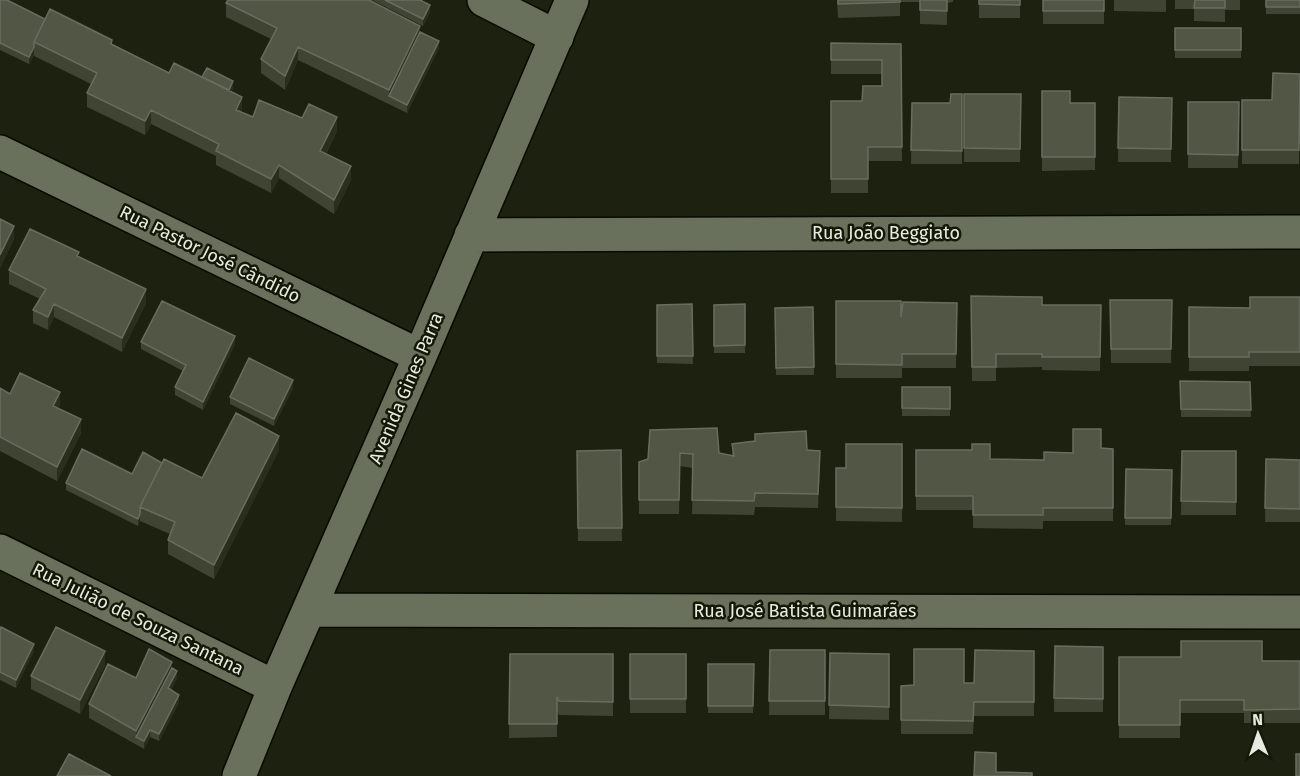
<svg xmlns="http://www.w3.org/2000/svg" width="1300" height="776" font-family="'Fira Sans',sans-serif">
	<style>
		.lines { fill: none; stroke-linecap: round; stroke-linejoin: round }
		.street-casing { stroke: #070b00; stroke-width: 36 }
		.street { stroke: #69705b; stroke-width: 33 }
		.wall { fill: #3f4532 }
		.shaded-wall { fill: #292f1c }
		.building { fill: #515645; stroke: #686e5d; stroke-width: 1.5 }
		.labels { text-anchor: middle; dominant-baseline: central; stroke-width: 5; stroke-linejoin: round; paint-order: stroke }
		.street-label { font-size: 18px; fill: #e7ebdf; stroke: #131807 }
	</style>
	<rect width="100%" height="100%" fill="#1c220f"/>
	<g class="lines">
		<g class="street-casing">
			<path id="street" d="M484 0 557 37
				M0 152 420 356
				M471 235 1300 232
				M0 551 275 687
				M310 610 1300 612
				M239 776 275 687 420 356 572 0"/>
		</g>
		<use href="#street" class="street"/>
	</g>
	<path class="wall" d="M0 0 45 19 112 45 169 73 202 77 233 88 231 92 242 111V112L253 117 302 118 337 131 326 154 351 180 334 214 279 178 271 193 216 165V156L151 124 145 135 87 107V93L91 84 34 56V55L29 64 0 50Z
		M372 0H420L430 12 423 26Z
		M837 0H953V2L947 3V25L920 24V2H900V16L838 18Z
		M979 0H1020V18H979Z
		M1043 0H1104V24H1043Z
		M1114 0H1166V12L1114 11Z
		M1175 0H1240V10H1225V22L1194 21V9H1175Z
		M1266 0H1300V14H1266Z
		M226 3 420 32 439 48 407 113 298 60 285 90 261 73V59L271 39 226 17Z
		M1175 28H1241V58H1175Z
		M831 43 901 44 902 161H868V193H831V101H862L882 86V74H831Z
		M1300 74 1299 164H1242V100H1272Z
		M1042 91 1070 103H1095V170L1042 171Z
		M962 94V164H911L912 103H950Z
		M964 94H1021L1020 162H964Z
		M1119 97 1172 98 1171 162H1118Z
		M1188 102H1239L1238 168H1188Z
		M79 257 146 303 122 352 54 317 48 330 33 323V310L40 299 9 284V270Z
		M971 296 1042 305H1101L1100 371 1042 370V367L996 368V381H972Z
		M1300 297V366H1249V371H1189V307L1250 308Z
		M1110 300H1172L1171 363H1111Z
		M836 301 901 317 957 303 956 368H902V378H836Z
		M692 304 693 364 657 363V305Z
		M745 304V353H714V305Z
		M813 307 814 375H776L775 308Z
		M141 342 235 344 203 410 175 395V387L183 371 141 349Z
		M1180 381 1250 382 1251 417H1181Z
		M902 387H950V416H902Z
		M0 388 10 394 60 406 58 408 81 433 57 481 0 451Z
		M293 388 274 426 230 404V397Z
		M650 430 719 453 732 456V444L807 450 820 465 818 508 755 507 754 515 692 514 693 468 680 466 679 514H639V462L648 459Z
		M902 444V522L836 521V468H846Z
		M1101 448 1113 449V521H1043V529L973 528V510H916V450L990 459 1044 460 1073 453Z
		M279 450 214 579 168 554V540L170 534 140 521 138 526 66 490V483L132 474 162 463 202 478Z
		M621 450 622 541H578L577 451Z
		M1182 451H1236V515H1181Z
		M1266 459 1300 460V522H1265Z
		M1126 469 1172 470 1171 525H1125Z
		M0 630 34 651 16 688 0 680Z
		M1055 646 1103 647V712H1054Z
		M770 650H825V715H769Z
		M1034 651V716H974L973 734H901V686L964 683H974Z
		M830 653 889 654V720L829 719Z
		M510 654H613V716L559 715 557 711V737L509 738Z
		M630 654H686V713H630Z
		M1119 657 1300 661V723H1244V713H1180V738H1119Z
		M708 664H754L753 713H708Z
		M105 665 80 714 31 689V676Z
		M172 668 177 678 171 690 179 703 159 741 150 737 144 749 89 718V704L136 678Z"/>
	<path class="shaded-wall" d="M430 5V12L423 26V19Z
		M420 26V39L389 96V90Z
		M439 41V48L407 113V105Z
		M34 47V55L29 64V57Z
		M298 47V60L285 90V76Z
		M233 81V88L226 102V95Z
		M242 97V111L236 123V110Z
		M151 110V124L145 135V121Z
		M337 117V131L320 165V151Z
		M279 165V178L271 193V179Z
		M351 166V180L334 214V200Z
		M14 226V240L0 269V255Z
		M146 289V303L122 352V338Z
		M54 304V317L48 330V317Z
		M235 336V344L203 410V402Z
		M293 380V388L274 426V419Z
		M60 392V406L53 420V406Z
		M81 419V433L57 481V467Z
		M279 436V450L214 579V565Z
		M820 451V465L818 508V494Z
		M140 514V521L138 526V519Z
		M34 644V651L16 688V680Z
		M105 651V665L80 714V700Z
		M172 662V675L136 737V731Z
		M177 671V678L168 695V688Z
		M179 695V703L159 741V734Z
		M150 730V737L144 749V741Z"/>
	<path class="building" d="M0 0H7L45 19 34 42V47L29 57 0 43Z
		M228 0H369L420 26 389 90 298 47 285 76 261 59 277 28 226 3Z
		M385 0H420L430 5 423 19Z
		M838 0H900V2L838 4Z
		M920 0H947V11L920 10Z
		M979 0H1020V5L979 4Z
		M1043 0H1104V11H1043Z
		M1195 0H1225V8H1194Z
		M1266 0H1300V7H1266Z
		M50 9 112 40 111 44 169 73 174 63 242 97 236 110 253 117 259 100 302 118 309 104 337 117 320 151 351 166 334 200 279 165 271 179 216 151 219 144 151 110 145 121 87 93 97 73 34 42Z
		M1175 28H1241V50H1175Z
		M420 32 439 41 407 105 389 96Z
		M831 43 901 44 902 147H868V179H831V101H862L863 86H882V60H831Z
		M207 68 233 81 229 90 202 77Z
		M1273 73 1300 74 1299 150H1242V100H1272Z
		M1042 91H1070V103H1095V157H1042Z
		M951 94H962V151L911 150 912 103H950Z
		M964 94H1021L1020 149 964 148Z
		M1119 97 1172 98 1171 149 1118 148Z
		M1188 102H1239L1238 155 1188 154Z
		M0 219 14 226 0 255Z
		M30 229 79 252 77 256 146 289 122 338 54 304 48 317 33 310 46 289 9 270Z
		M971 296 1042 297V305H1101L1100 357H1042V354H996V367H972Z
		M1250 297H1300V352H1249V357H1189V307L1250 308Z
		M1110 300H1172L1171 349H1111Z
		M162 301 235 336 203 402 175 387 186 365 141 342Z
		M836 301H901V317L903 302 957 303 956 354H902V365L836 364Z
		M692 304 693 356H657V305Z
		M745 304V345L714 346V305Z
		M813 307 814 367 776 368 775 308Z
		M249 358 293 380 274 419 230 397Z
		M20 373 60 392 53 406 81 419 57 467 0 437V388L10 394Z
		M1180 381 1250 382 1251 410 1181 409Z
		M902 387H950V409L902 408Z
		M236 413 279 436 214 565 168 540 175 522 140 507 164 459 202 478Z
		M717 428 719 453 734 456 732 444 755 441V434L806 431 807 450 820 451 818 494 755 493 754 501 692 500 693 454 680 453 679 500H639V462L648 459 650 430Z
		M1073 429H1101V448L1113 449V508H1043V515H973V496H916V450H972V444H990V459L1044 460V452L1073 453Z
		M846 444H902V508L836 507V468H846Z
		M82 449 132 474 143 452 162 463 140 507V514L138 519 66 483Z
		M621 450 622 528H578L577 451Z
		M1182 451H1236V502L1181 501Z
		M1266 459 1300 460V509L1265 508Z
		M1126 469 1172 470 1171 518H1125Z
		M1 627 34 644 16 680 0 672V630Z
		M56 627 105 651 80 700 31 676Z
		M1181 641H1262V661H1300V709L1244 710V700H1180V725H1119V657H1181Z
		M1055 646 1103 647V699L1054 698Z
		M149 649 172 662 136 731 89 704 108 664 136 678Z
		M914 649H964V683H974L975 650 1034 651V702H974L973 721 901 720V686L914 685Z
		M770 650H825V701H769Z
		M830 653 889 654V707L829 705Z
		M510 654H613V702L559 701 557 697V724H509Z
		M630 654H686V699H630Z
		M708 664H754L753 706H708Z
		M172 668 177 671 168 688 179 695 159 734 150 730 144 741 136 737Z
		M975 752 996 753V772L1032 773V776H974Z
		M69 754 111 776H57Z
		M1296 754H1300V776H1296Z"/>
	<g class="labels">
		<g class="street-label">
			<text x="886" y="233">Rua João Beggiato</text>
			<text transform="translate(210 254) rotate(26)">Rua Pastor José Cândido</text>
			<text transform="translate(406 388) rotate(-67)">Avenida Gines Parra</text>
			<text x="805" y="611">Rua José Batista Guimarães</text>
			<text transform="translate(138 619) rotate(26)">Rua Julião de Souza Santana</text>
		</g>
	</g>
	<g transform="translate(1258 734) rotate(358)" stroke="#131807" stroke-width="4.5" paint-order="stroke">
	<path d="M0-4.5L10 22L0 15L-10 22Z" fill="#e7ebdf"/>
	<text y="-9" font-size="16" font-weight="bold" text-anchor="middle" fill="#e7ebdf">N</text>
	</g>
</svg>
